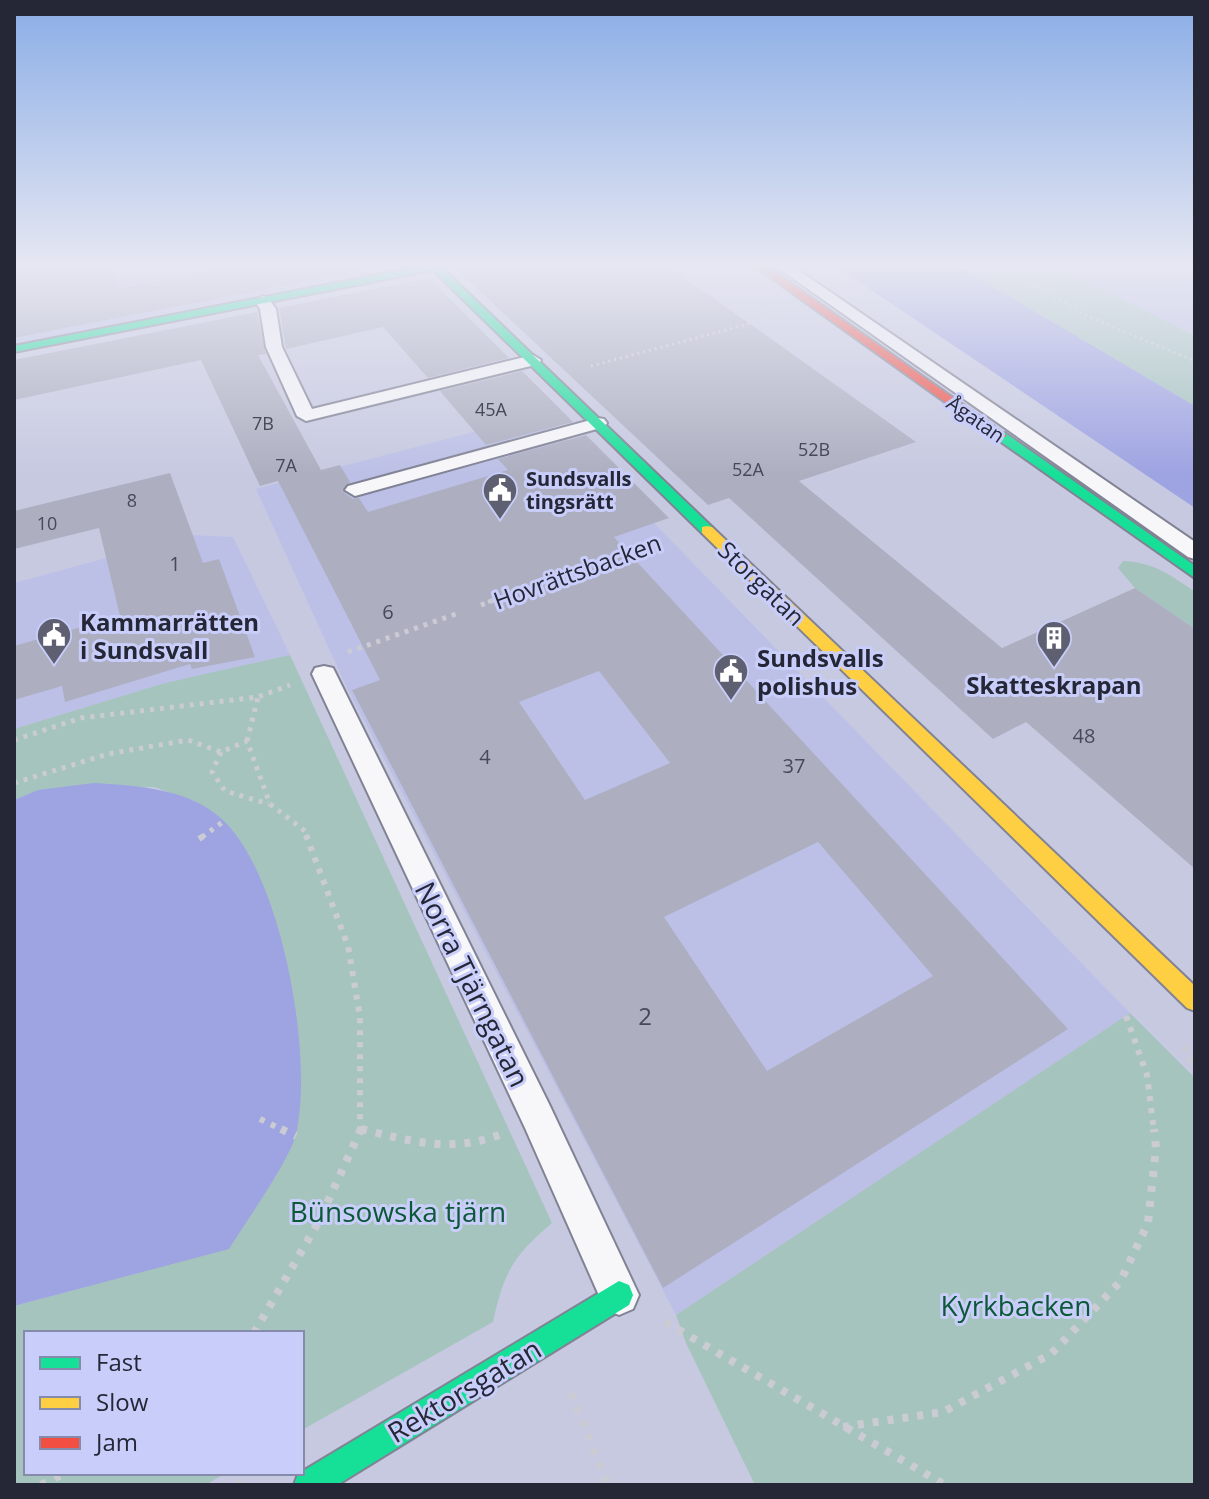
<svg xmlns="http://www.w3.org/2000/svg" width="1209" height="1499" font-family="'Open Sans',sans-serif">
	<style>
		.built { fill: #bcc0e6 }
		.green { fill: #a5c4be }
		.water { fill: #9ea3e2 }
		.building { fill: #adafc1; fill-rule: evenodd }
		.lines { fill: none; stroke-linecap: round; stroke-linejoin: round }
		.lane-casing { stroke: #818395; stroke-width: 4 }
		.fast-casing { stroke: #818395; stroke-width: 4 }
		.slow-casing { stroke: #818395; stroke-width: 4 }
		.jam-casing { stroke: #818395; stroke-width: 4 }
		.path-far4 { stroke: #cbccd3; stroke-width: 3; stroke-dasharray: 2 4; stroke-linecap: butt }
		.path-far3 { stroke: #cbccd3; stroke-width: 4; stroke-dasharray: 3 5; stroke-linecap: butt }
		.path-far2 { stroke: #cbccd3; stroke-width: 5; stroke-dasharray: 4 6; stroke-linecap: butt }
		.path-far1 { stroke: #cbccd3; stroke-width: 6; stroke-dasharray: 5 7; stroke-linecap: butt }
		.path { stroke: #cbccd3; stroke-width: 8; stroke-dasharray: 6 9; stroke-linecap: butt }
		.lane { fill: #f7f7fa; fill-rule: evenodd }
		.fast { fill: #16e098; fill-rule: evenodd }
		.slow { fill: #ffcf43; fill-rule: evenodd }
		.jam { fill: #f24e42; fill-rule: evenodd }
		.labels { text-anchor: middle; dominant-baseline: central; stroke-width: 6; stroke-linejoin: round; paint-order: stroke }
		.far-number-label { font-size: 18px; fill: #47495a }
		.far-street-label { font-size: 20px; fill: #252737; stroke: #c8cef9 }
		.far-poi-label { font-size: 20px; font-weight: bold; fill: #252737; stroke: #c8cef9; text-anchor: start }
		.number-label { font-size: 20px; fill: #47495a }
		.street-label { font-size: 24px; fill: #252737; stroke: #c8cef9 }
		.poi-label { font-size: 24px; font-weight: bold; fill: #252737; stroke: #c8cef9; text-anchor: start }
		.near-number-label { font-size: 24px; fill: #47495a }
		.near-street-label { font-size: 28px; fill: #252737; stroke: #c8cef9 }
		.near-park-label { font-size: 28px; fill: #0c5838; stroke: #c8cef9 }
	</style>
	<rect width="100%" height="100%" fill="#c7c9e1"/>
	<path class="built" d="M14 265H391L393 268 14 344Z
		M1055 265H1195V336Z
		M541 414 654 523 1130 1013 676 1315 347 688 256 489Z
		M191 535 233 537 290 655 165 683 14 729V583Z"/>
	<path class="green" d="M956 265H1055L1195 336V406Z
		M1123 561C1153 562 1171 575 1195 592V629L1135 588 1118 568Z
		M290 655 552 1223C513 1256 504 1272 493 1322L302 1430V1333H26V1473H226L205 1485H14V1306L229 1248 296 1135 224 821 194 801 154 787 38 790 14 800V729L165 683Z
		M1130 1013 1195 1078V1485H755L686 1343 676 1315Z"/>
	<path class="water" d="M834 265H956L1195 406V508Z
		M94 783C139 786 191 788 225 822 282 879 314 1056 296 1134 290 1160 245 1223 229 1249L14 1306V800L38 790Z"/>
	<path class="building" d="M14 265H110L119 289 243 265H388L14 338Z
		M452 265H665L753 326 916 442 799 481 1002 648 1135 588 1195 629V869L1026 722 993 739 729 498 708 505Z
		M429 278 509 358 428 378 383 327 286 349 279 308Z
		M257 312 266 354 258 355 321 470 340 465 350 482 342 491 353 499 359 498 368 512 508 470 498 459 586 435 669 518 614 537 1068 1029 663 1288 352 690 380 680 278 481 260 486 201 360 14 400V360ZM599 671 670 763 585 800 519 702ZM818 842 933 976 767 1071 664 917Z
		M522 371 573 422 486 445 440 391Z
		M170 473 203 563 219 559 255 657 192 669 190 664 65 702 62 686 14 700V646L120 616 99 528 14 549V511Z"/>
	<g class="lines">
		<g class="lane-casing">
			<path id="lane" d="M774 265H791L1195 542V559L1188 557Z
				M263 296 268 298 276 309 282 347 312 409 533 355 541 360 539 364 306 421 297 416 266 347 260 309 255 301Z
				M598 418 604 419 607 423 604 427 355 496 345 490 348 486Z
				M324 666 333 668 336 674 549 1104 639 1295 633 1309 619 1315 605 1309 525 1128 312 674 315 668Z"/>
		</g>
		<g class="fast-casing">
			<path id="fast" d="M427 265H439L712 527V533H702L433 270 14 352V346Z
				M997 433H1005L1195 566V578L997 439Z
				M619 1281 629 1285 633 1295 629 1305 337 1485H294L298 1474Z"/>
		</g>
		<g class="slow-casing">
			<path id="slow" d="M707 526 712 527 1195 986V1011L1187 1008 702 533V527Z"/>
		</g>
		<g class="jam-casing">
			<path id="jam" d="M753 265H765L1007 436 997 439Z"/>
		</g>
		<path class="path-far4" d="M1003 265 1087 316 1195 361
			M591 366 775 317"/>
		<path class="path-far3" d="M488 602 660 541"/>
		<path class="path-far2" d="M481 605 494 600
			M348 652 456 614
			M14 740 81 718 258 697 290 685
			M247 741 258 697
			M221 752 212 772 225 791 269 804
			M14 783 108 754 188 740 221 752 247 741 270 804 305 831 307 837
			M202 837 224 821"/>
		<path class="path-far1" d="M306 835 348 946 360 1017V1131
			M199 839 205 835
			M1126 1016 1147 1075 1154 1131
			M1184 1047 1195 1068
			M260 1119 285 1131
			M361 1129 369 1131"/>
		<path class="path" d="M281 1129 296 1136
			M361 1129C409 1141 451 1153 499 1135
			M665 1322 945 1485
			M254 1333 319 1221 361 1129
			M571 1393 608 1485
			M843 1427 943 1412 1051 1354 1120 1282 1148 1223 1156 1148 1154 1129
			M41 1485 65 1473
			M237 1485 250 1478"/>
		<use href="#lane" class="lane"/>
		<use href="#fast" class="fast"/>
		<use href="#slow" class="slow"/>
		<use href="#jam" class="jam"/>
	</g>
	<linearGradient id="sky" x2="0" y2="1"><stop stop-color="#8aade6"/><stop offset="0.56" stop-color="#e6e7f2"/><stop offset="1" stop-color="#e6e7f2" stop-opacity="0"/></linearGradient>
	<rect width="1209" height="475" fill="url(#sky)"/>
	<defs>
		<g id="civic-pin" transform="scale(1.8)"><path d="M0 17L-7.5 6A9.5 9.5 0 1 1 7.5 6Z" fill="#5e6072" stroke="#c8cef9"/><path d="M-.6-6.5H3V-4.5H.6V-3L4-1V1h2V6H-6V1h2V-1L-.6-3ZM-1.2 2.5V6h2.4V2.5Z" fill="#fff"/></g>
		<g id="building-pin" transform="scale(1.8)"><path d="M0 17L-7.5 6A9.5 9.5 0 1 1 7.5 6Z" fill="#5e6072" stroke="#c8cef9"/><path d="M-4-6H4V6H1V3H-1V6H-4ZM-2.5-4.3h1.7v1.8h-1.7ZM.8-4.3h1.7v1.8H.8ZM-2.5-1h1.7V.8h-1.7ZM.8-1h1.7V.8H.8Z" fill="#fff"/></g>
	</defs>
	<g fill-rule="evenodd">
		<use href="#civic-pin" x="500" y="490"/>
		<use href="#civic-pin" x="54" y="635"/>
		<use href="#building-pin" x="1054" y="638"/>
		<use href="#civic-pin" x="731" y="671"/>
	</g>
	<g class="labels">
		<g class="far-number-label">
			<text x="491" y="409">45A</text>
			<text x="263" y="423">7B</text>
			<text x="814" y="449">52B</text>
			<text x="286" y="465">7A</text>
			<text x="748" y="469">52A</text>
			<text x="132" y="500">8</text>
			<text x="47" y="523">10</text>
		</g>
		<g class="far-street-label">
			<text transform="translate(976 419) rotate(35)">Ågatan</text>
		</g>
		<g class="far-poi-label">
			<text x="526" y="478">Sundsvalls<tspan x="526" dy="23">tingsrätt</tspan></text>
		</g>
		<g class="number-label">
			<text x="175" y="563">1</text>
			<text x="388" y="611">6</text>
			<text x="1084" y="735">48</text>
			<text x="485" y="756">4</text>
			<text x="794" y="765">37</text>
		</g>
		<g class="street-label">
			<text transform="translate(577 571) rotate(-20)">Hovrättsbacken</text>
			<text transform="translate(762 583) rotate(44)">Storgatan</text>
		</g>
		<g class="poi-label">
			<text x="80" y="621">Kammarrätten<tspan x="80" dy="28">i Sundsvall</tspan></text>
			<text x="757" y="657">Sundsvalls<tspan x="757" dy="28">polishus</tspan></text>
			<text x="1054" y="684" text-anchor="middle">Skatteskrapan</text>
		</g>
		<g class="near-number-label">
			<text x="645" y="1015">2</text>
		</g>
		<g class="near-street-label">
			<text transform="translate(473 984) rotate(64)">Norra Tjärngatan</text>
			<text transform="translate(464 1390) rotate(-31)">Rektorsgatan</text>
		</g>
		<g class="near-park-label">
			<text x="398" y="1211">Bünsowska tjärn</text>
			<text x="1016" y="1305">Kyrkbacken</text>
		</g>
	</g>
	<rect width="1209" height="1499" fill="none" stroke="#252737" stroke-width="32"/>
	<rect x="24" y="1331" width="280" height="144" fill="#c8cef9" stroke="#878bab" stroke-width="2"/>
	<rect x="40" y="1357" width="40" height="12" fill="#16e098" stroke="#878bab" stroke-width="2"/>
	<text x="96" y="1371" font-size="24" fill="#252737">Fast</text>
	<rect x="40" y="1397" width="40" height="12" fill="#ffcf43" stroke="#878bab" stroke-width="2"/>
	<text x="96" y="1411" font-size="24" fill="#252737">Slow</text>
	<rect x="40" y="1437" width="40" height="12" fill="#f24e42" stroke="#878bab" stroke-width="2"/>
	<text x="96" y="1451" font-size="24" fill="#252737">Jam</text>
</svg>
